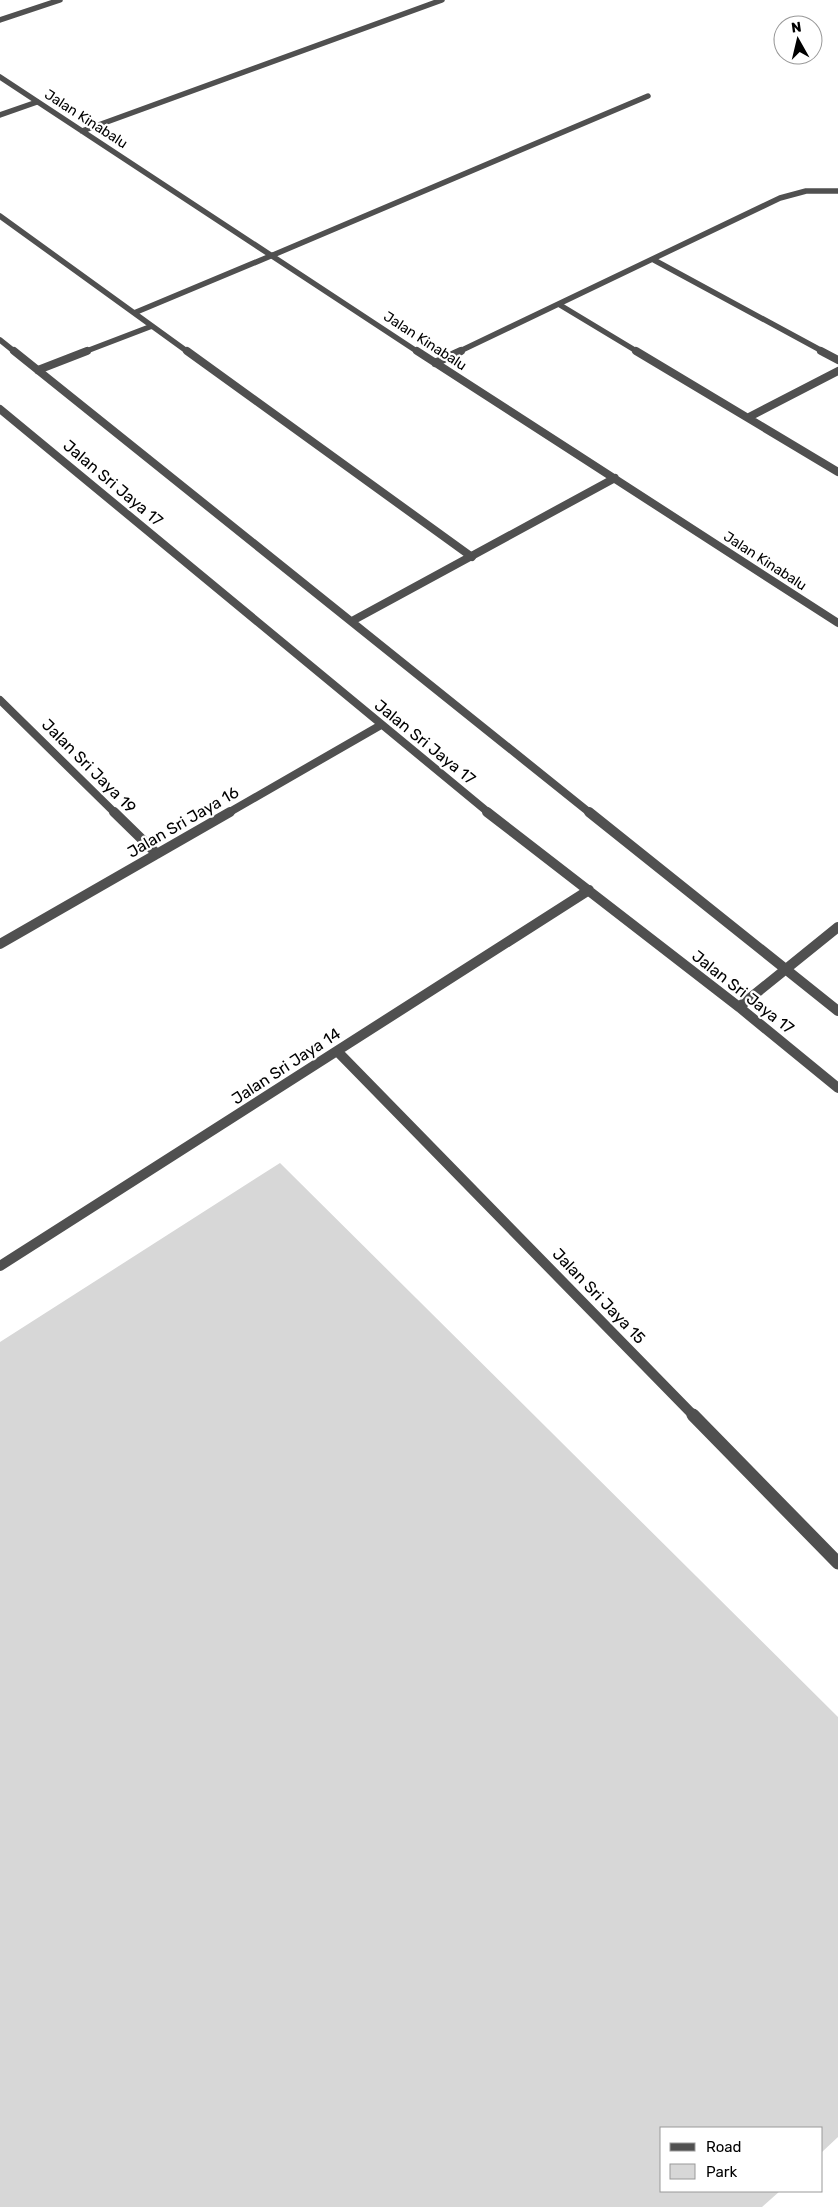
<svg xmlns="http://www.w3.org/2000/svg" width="838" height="2207" font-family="Rubik,sans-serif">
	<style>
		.green { fill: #d7d7d7 }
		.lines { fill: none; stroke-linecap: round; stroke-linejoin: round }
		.lane-far1 { stroke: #505050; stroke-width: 5.5 }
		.lane { stroke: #505050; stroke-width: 8 }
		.street-far3 { stroke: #505050; stroke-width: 5.5 }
		.street-far2 { stroke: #505050; stroke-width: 8 }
		.street-far1 { stroke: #505050; stroke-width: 10 }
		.street { stroke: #505050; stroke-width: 13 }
		.labels { text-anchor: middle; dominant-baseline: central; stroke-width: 4.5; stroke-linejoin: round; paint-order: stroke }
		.far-street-label { font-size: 14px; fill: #000; stroke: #fff }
		.street-label { font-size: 16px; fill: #000; stroke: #fff }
	</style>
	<rect width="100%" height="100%" fill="#fff"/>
	<path class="green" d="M280 1163 838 1717V2137L822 2152V2128H662V2191H780L762 2207H0V1342Z"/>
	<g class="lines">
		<path class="lane-far1" d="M0 115 37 102
			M0 216 188 352
			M560 305 638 352
			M134 313 273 255
			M84 352 152 326"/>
		<path class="lane" d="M187 351 472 557
			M636 351 838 472
			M38 370 87 351
			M749 417 838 371"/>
		<path class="street-far3" d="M0 20 60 0
			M0 77 418 352
			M82 131 442 0
			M273 255 648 96
			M654 260 824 352
			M0 340 15 352
			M458 352 780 198 806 191H838"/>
		<path class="street-far2" d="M14 351 590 813
			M417 351 838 623
			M821 351 838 360
			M435 363 461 351
			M0 409 489 813
			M352 621 615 478
			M0 700 115 813
			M228 813 381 725"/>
		<path class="street-far1" d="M114 812 157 854
			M487 812 739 1007 838 1088
			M589 812 838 1011
			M0 944 230 812
			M739 1007 838 927
			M337 1051 695 1417
			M0 1266 589 890"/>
		<path class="street" d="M693 1415 838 1563"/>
	</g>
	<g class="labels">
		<g class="far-street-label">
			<text transform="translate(86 119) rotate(33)">Jalan Kinabalu</text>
			<text transform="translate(425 341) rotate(33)">Jalan Kinabalu</text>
			<text transform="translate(765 561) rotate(33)">Jalan Kinabalu</text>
		</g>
		<g class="street-label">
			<text transform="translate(113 483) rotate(40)">Jalan Sri Jaya 17</text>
			<text transform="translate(425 742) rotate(39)">Jalan Sri Jaya 17</text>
			<text transform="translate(89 766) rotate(45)">Jalan Sri Jaya 19</text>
			<text transform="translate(183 822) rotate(-30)">Jalan Sri Jaya 16</text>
			<text transform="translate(743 992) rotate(38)">Jalan Sri Jaya 17</text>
			<text transform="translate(286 1066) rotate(-33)">Jalan Sri Jaya 14</text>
			<text transform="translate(599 1296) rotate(46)">Jalan Sri Jaya 15</text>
		</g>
	</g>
	<rect x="660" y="2127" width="162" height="65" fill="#ffffff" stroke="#999999"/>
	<rect x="670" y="2143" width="25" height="8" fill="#505050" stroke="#999999"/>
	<text x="706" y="2152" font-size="15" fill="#000000">Road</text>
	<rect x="670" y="2164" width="25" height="15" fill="#d7d7d7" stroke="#999999"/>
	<text x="706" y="2177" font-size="15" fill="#000000">Park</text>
	<g transform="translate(798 40) rotate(352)"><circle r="24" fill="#ffffff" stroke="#999999"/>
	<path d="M0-4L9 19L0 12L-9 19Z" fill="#000000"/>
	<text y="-8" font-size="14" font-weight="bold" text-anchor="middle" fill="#000000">N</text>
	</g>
</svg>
